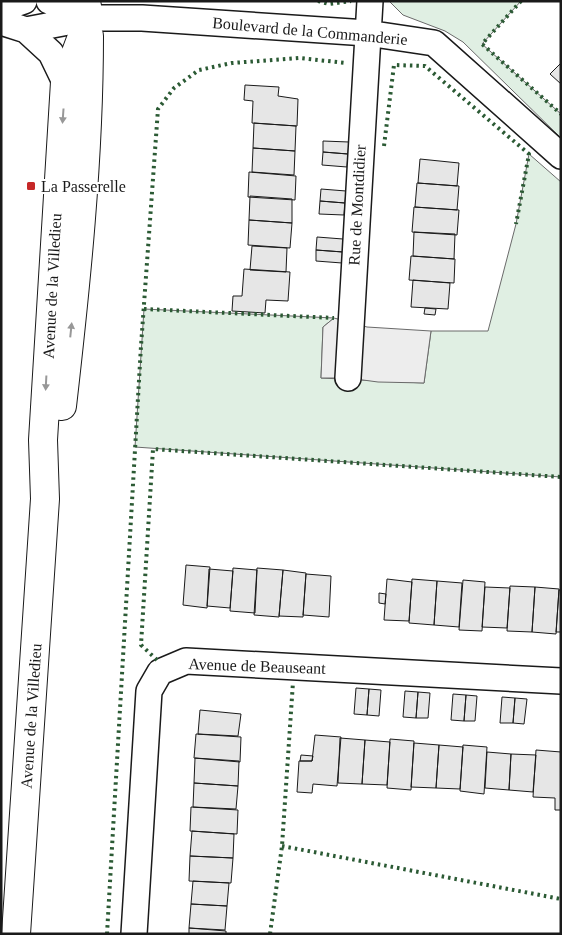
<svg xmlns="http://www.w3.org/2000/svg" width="562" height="935" font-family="Georgia,serif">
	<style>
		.green { fill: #e0efe3; stroke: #6a6a6a }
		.parking { fill: #ededed; stroke: #6a6a6a }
		.building { fill: #e6e6e6; stroke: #1a1a1a }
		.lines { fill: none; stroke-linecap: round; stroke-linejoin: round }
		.minor-casing { stroke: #1a1a1a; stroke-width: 28 }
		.tertiary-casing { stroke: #1a1a1a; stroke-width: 30 }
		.minor { stroke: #fff; stroke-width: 25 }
		.tertiary { stroke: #fff; stroke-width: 28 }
		.hedge { stroke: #2b5a34; stroke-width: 4; stroke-dasharray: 2.5 4; stroke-linecap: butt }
		.oneway { fill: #989898 }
		.poi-dot { fill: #c62828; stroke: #fff; stroke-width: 2 }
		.labels { text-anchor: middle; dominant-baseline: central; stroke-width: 4; stroke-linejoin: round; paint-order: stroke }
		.street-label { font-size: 16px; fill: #1a1a1a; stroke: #fff }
		.poi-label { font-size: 16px; fill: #1a1a1a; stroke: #fff; text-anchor: start }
	</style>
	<rect width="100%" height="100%" fill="#fff"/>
	<path class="green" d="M389 1H521L482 44 561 114V138L463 42 445 31 403 15Z
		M529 154 561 182V477L135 447 144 309 334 318 323 327 321 378 424 383 431 331H488L516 224Z"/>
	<path class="parking" d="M334 318 367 327 431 331 424 383 378 382 348 378H321L323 327Z"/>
	<path class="building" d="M561 63V84L550 74Z
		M245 85 279 87 278 96 298 99 297 126 252 123 253 101 244 100Z
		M254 123 296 126 295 151 253 148Z
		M323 141 349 142 348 154 323 152Z
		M253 148 295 151 294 175 252 172Z
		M323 152 348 154 347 167 322 165Z
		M420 159 459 163 457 186 418 183Z
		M249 172 296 176 295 200 248 197Z
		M417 183 459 186 457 210 415 207Z
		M321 189 346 191 345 203 320 201Z
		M250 196 292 199V223L249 220Z
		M320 201 345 203 344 215 319 214Z
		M414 207 459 210 457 235 412 232Z
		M249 220 292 223 290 248 248 245Z
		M414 232 455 234 454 259 413 256Z
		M317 237 343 239V252L316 250Z
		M252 246 287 248 286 272 250 270Z
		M316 250 343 252 342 263 316 261Z
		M411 256 455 259 454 283 409 280Z
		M244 269 290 272 288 301 266 300 265 313 232 311 233 296H242Z
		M413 280 450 283 448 309 411 307Z
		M425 308 436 309 435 315 424 314Z
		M186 565 210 567 207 608 183 605Z
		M233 568 257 570 255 613 230 611Z
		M257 568 283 570 279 617 254 615Z
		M209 569 233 571 230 608 207 606Z
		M283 570 306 573 303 617 279 616Z
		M306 574 331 576 329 617 303 615Z
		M387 579 412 582 409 621 384 620Z
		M412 579 437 581 434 625 409 623Z
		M463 580 485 582 482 631 459 630Z
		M437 581 462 583 459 627 434 625Z
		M510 586 535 587 532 632 507 631Z
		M485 587 510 588 507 628 482 627Z
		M535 587 559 589 556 634 532 632Z
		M559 590H561V632H556Z
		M379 593 386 594 385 604 379 603Z
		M356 688 369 689 367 715 354 714Z
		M369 689 381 690 379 716 367 715Z
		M405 691 418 692 416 718 403 717Z
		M418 692 430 693 428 718H416Z
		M453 694 466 695 464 721 451 720Z
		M466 695 477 696 475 721H464Z
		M502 697 515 698 513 723H500Z
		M515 698 527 699 524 724 513 723Z
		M200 710 241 714 238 736 198 734Z
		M196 734 241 737 240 762 194 758Z
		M315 735 341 737 337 786 313 784 312 793 297 792 299 761H312Z
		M340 738 365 740 362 784 338 783Z
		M390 739 414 741 411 790 387 788Z
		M365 740 390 742 387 785 362 784Z
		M414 743 439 745 436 788 411 787Z
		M439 745 463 747 460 789 436 788Z
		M463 745 487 747 484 794 460 791Z
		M536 750 561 752V810H555V798L533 797Z
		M487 752 511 754 509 790 485 788Z
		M511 754 536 755 533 792 509 790Z
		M301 755 313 756 312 761H300Z
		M195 758 239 761 238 786 194 783Z
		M194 783 238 786 236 809 193 807Z
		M191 807 238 810 237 834 190 831Z
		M192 831 234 834 233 858 190 856Z
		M190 856 233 858 231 883 189 881Z
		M193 881 229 883 227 906 191 904Z
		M191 904 227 906 225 930 189 928Z
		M189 928 226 931V934H189Z"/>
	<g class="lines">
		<g class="minor-casing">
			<path id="minor" d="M49 1 89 18H142L367 33 434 43 561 156
				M1 9 24 1
				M1 22 26 30 51 53 65 82
				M26 30 89 18
				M348 378 370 1
				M134 934 149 691 160 672 186 661 561 681"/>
		</g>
		<g class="tertiary-casing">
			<path id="tertiary" d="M62 406C76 284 89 159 89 36
				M16 934 45 499 43 440 65 82 89 18 86 1"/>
		</g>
		<use href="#minor" class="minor"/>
		<use href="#tertiary" class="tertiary"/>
		<path class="hedge" d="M318 1 329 4 351 1
			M521 1 482 44 561 114
			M384 146 394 65 425 66 529 154 516 224
			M144 309 334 318
			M157 660 141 645 153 449 561 477
			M282 846 561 899
			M107 934 141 346 158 109 174 88 199 70 232 63 299 58 346 63
			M270 934 282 846 293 682"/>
	</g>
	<defs><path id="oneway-solid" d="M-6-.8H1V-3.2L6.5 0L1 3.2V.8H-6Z" transform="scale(1.25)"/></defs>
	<g class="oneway">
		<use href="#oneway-solid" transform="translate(63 116) rotate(94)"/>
		<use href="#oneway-solid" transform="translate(71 330) rotate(-84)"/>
		<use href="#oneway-solid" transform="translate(46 383) rotate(93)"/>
	</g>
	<rect class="poi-dot" x="26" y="181" width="10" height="10" rx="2.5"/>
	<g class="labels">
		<g class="street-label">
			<text transform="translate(310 31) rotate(5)">Boulevard de la Commanderie</text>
			<text transform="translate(357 205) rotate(-87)">Rue de Montdidier</text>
			<text transform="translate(52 286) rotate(-87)">Avenue de la Villedieu</text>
			<text transform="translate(257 666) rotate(2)">Avenue de Beauseant</text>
			<text transform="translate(31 716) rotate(-86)">Avenue de la Villedieu</text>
		</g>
		<g class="poi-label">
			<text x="41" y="186">La Passerelle</text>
		</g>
	</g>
	<rect width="562" height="935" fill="none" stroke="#1a1a1a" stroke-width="5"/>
</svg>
